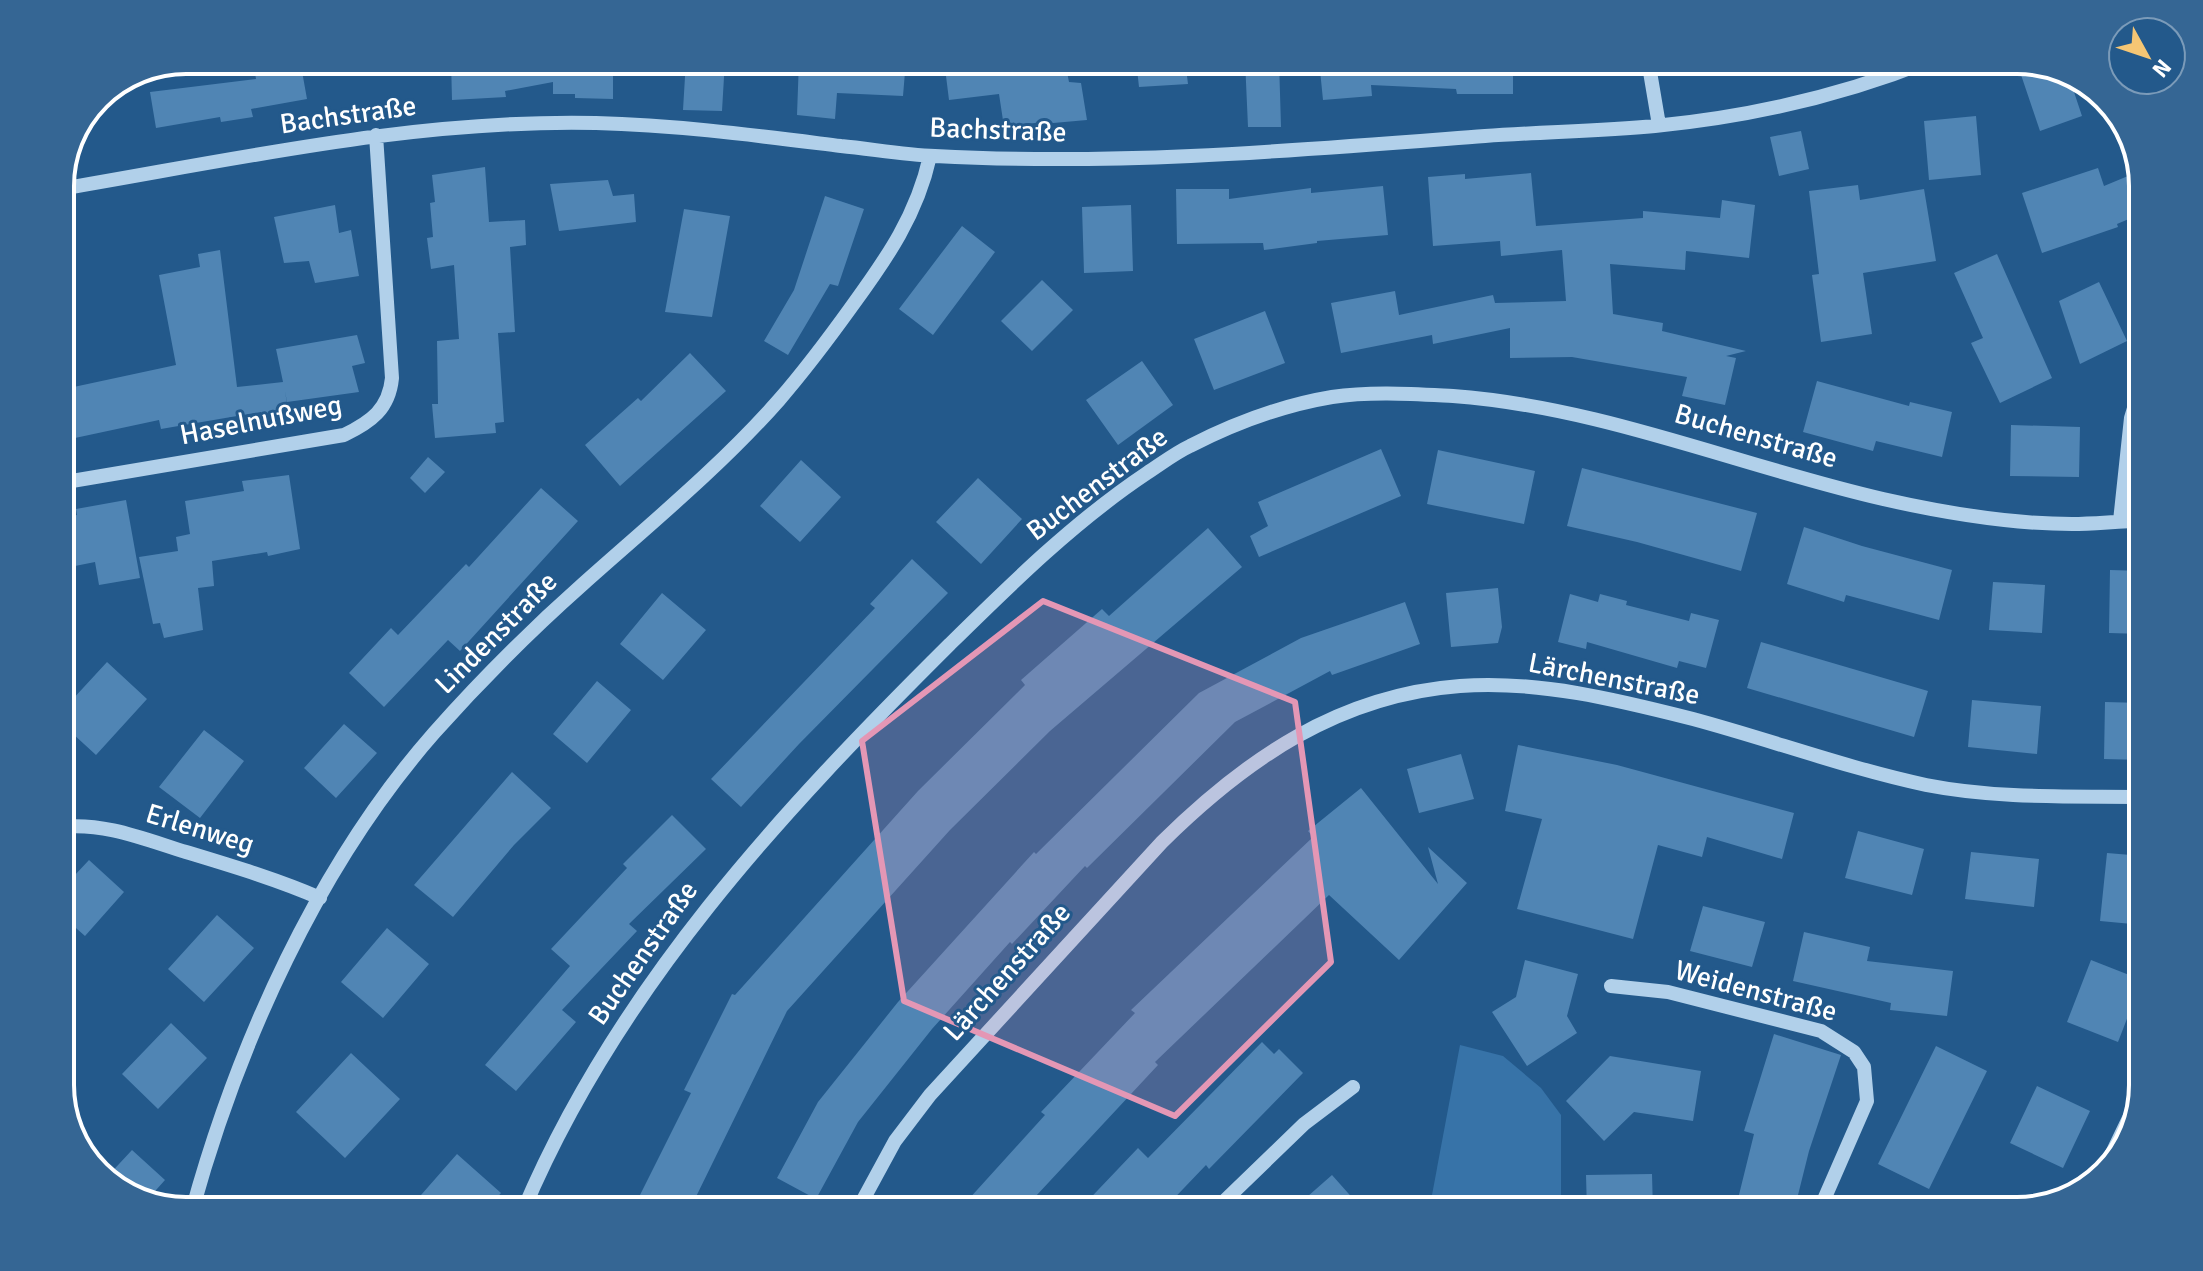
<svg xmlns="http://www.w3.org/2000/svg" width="2203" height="1271" font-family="Signika,sans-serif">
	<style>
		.green { fill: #3773a8 }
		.building { fill: #5085b4 }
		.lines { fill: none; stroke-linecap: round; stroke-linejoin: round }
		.minor { stroke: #b1d0ea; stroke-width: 14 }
		.marked { fill: #e497b5; fill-opacity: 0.2; stroke: #e497b5; stroke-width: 6; stroke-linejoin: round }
		.labels { text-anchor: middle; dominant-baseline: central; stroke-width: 6; stroke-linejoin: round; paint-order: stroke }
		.street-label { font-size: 28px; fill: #fff; stroke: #23598b }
		.rim { fill: none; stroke: #fff; stroke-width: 4 }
	</style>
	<rect width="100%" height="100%" fill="#23598b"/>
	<path class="green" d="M1460 1045 1503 1056 1541 1088 1561 1115V1211H1429Z"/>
	<path class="building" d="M288 60H300L307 99 251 109 253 117 221 122 220 117 156 128 150 92 256 79 254 67Z
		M451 60H613V99L575 98V94H553V82L505 91 506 97 452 100Z
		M686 60H725L722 111 683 110Z
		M799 60H906L903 96 837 93 835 119 797 115Z
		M944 60H986L987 69 1023 65V70L1066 67 1069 82 1081 83 1087 120 1042 124V122L1004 127 999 94 949 100Z
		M1136 60H1185L1188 84 1139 87Z
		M1245 60H1279L1281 127H1248Z
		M1319 60H1513V94H1457L1456 89 1371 85 1372 96 1323 100Z
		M2016 60 2068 74 2082 116 2040 131Z
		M1976 116 1981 175 1929 180 1924 121Z
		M1801 131 1809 169 1779 176 1770 137Z
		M485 167 489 222 525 220 526 245 510 247 515 332 498 333 504 422 495 423 496 433 435 438 432 404H438L437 341 459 339 454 265 431 269 427 238 433 237 430 203 435 202 432 175Z
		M2098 168 2104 186 2140 171 2143 213 2117 224 2118 227 2042 253 2022 193Z
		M1531 173 1536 226 1643 218V211L1720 218 1722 200 1755 205 1749 258 1686 251 1685 270 1610 264 1613 314 1663 323 1662 331 1746 351 1726 356 1736 358 1725 405 1682 396 1687 377 1572 357 1510 358V328L1433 344 1432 335 1341 353 1331 303 1395 291 1399 315 1493 295 1495 303 1566 301 1562 250 1501 256 1500 241 1433 246 1428 177 1465 174V179Z
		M608 180 613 196 634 194 636 222 559 231 550 184Z
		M1858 185 1860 200 1924 189 1936 261 1863 273 1872 334 1821 342 1812 275 1819 274 1809 191Z
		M1383 186 1388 235 1317 241V243L1264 250 1263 243 1177 244 1176 189H1229V199L1311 188V193Z
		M825 196 864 209 838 286 830 284 788 355 764 341 794 290Z
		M335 205 339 233 351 230 359 276 315 283 309 261 284 263 274 217Z
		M1131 205 1133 271 1084 273 1082 207Z
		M684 209 730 216 712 317 665 312Z
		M962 226 995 252 933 335 899 309Z
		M220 250 237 387 283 382 276 349 357 335 365 363 352 366 359 392 287 402 285 391 288 410 261 415V412L161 429 159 420 75 438 69 388 176 365 159 275 200 267 198 254Z
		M1997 254 2052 378 2000 403 1971 343 1983 338 1954 273Z
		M1042 280 1073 310 1032 351 1001 321Z
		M2099 282 2127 341 2080 364 2059 301Z
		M1265 311 1285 363 1214 390 1194 339Z
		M690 353 726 391 620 486 585 445 638 398 641 401Z
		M1142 361 1173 405 1118 445 1086 400Z
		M1817 381 1909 406 1910 402 1952 412 1942 457 1876 441 1873 451 1803 432Z
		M2011 425 2080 427 2079 477 2010 476Z
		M1381 449 1401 496 1259 557 1250 536 1268 526 1258 502Z
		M1438 450 1535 471 1524 524 1427 504Z
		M428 457 445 472 425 493 410 478Z
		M801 460 841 497 800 542 760 506Z
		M1582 468 1757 513 1741 571 1637 542 1567 526Z
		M289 475 300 549 268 556 267 552 212 561 214 586 198 588 203 630 164 638 160 623 153 624 139 557 178 551 176 537 190 534 185 501 244 491 242 481Z
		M978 478 1022 519 981 564 936 522Z
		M541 488 578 521 460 651 448 640 384 707 349 673 391 628 398 635 466 564 469 567Z
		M126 500 140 578 99 585 95 562 60 569V519L77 515 76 509Z
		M1804 527 1862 546 1952 570 1939 620 1846 595 1844 602 1787 584Z
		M1208 528 1242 567 1050 731 950 830 787 1011 689 1211H647L635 1205 691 1093 684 1090 732 994 735 995 918 791 1025 685 1021 680 1102 609 1109 616Z
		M912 559 948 593 799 744 741 807 711 779 875 608 870 604Z
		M2110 570 2143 571V634L2109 633Z
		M1993 582 2045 585 2042 633 1989 630Z
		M1498 588 1502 627 1498 643 1451 647 1446 593Z
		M662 593 706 630 663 680 620 644Z
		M1570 594 1598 602 1600 594 1627 601 1626 605 1689 621 1691 613 1719 620 1706 668 1679 661 1677 668 1587 642 1586 649 1558 642Z
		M1405 602 1420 644 1332 675 1330 671 1235 722 1087 868 1085 866 1012 944 1010 942 932 1029 858 1122 816 1199 777 1178 818 1102 898 1002 1034 852 1036 854 1199 693 1301 638Z
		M1761 642 1928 691 1914 737 1747 688Z
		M107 662 147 699 96 755 60 722V713Z
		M597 681 631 710 587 763 553 734Z
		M1972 700 2041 706 2037 754 1968 747Z
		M2105 702 2143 703V760L2104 759Z
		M344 724 377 753 336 798 304 768Z
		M204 730 244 761 200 818 159 787Z
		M1518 745 1617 765 1794 813 1782 859 1707 837 1702 857 1658 845 1633 939 1517 909 1542 819 1505 811Z
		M1461 754 1474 799 1419 813 1407 769Z
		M512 772 551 808 514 845 453 917 414 885Z
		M1361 788 1438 884 1428 847 1467 883 1399 960 1329 895 1155 1062 1158 1065 1022 1211H958L1045 1115 1041 1112 1135 1013 1131 1010 1313 837 1308 831Z
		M672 815 706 849 629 924 637 931 562 1010 576 1022 516 1091 485 1065 570 966 551 949 627 868 623 864Z
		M1858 831 1924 849 1912 895 1845 878Z
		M1971 852 2039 859 2034 907 1965 899Z
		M2107 853 2143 856V925L2100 921Z
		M89 860 124 892 85 936 60 914V891Z
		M1703 906 1765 922 1752 967 1690 951Z
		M217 915 254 948 204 1002 168 969Z
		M387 928 429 964 383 1018 341 982Z
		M1804 932 1870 947 1867 961 1953 971 1947 1016 1890 1010 1891 1003 1793 981Z
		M1525 960 1578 974 1567 1016 1577 1033 1527 1066 1492 1012 1516 997Z
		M2091 960 2142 980 2118 1042 2067 1022Z
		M171 1023 207 1058 158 1109 122 1074Z
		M1774 1034 1841 1055 1809 1151 1794 1211H1735L1754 1134 1744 1131Z
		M1262 1042 1274 1054 1279 1049 1303 1073 1209 1169 1206 1165 1162 1211H1078L1138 1148 1148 1158Z
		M1936 1046 1987 1071 1929 1189 1878 1164Z
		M351 1053 400 1099 345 1158 296 1112Z
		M1610 1056 1701 1071 1693 1121 1634 1112 1604 1141 1566 1101Z
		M2037 1086 2090 1111 2063 1168 2010 1143Z
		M132 1150 165 1180 148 1199 124 1194 106 1178Z
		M457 1154 501 1193 485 1211H407Z
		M1652 1174 1653 1211H1587L1586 1175Z
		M1332 1175 1364 1211H1291Z"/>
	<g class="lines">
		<path class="minor" d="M1648 60 1659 125
			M60 189C238 159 415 119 596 123 678 125 760 136 841 146 872 149 904 155 935 156 1119 166 1302 150 1485 136 1541 132 1598 131 1655 126 1748 117 1844 95 1931 60
			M60 483 344 435C371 422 389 409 392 378L376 135
			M2120 521 2131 418 2143 379
			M60 827C104 822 144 839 186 852 232 866 276 879 320 898
			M1611 986 1668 992 1821 1031 1854 1052 1864 1067 1867 1101 1819 1211
			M2104 1170 2141 1093
			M192 1211C238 1044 318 865 434 733 480 681 530 631 583 584 649 525 720 467 779 400 805 370 829 338 852 306 887 258 917 215 930 156
			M523 1211C617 988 781 812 950 644 1012 583 1075 521 1147 473 1161 464 1175 453 1190 446 1233 424 1284 405 1332 397 1371 391 1414 394 1453 396 1602 407 1739 466 1883 499 1945 513 2009 524 2072 524 2096 524 2119 521 2143 521
			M857 1211 895 1141 930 1095 1162 842C1246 759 1339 695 1460 686 1538 680 1618 700 1693 719 1771 740 1847 768 1926 785 1997 799 2071 796 2143 797
			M1214 1211 1304 1124 1353 1087"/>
	</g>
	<path class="marked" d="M1043 601 1295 702 1331 962 1175 1116 904 1001 862 741Z"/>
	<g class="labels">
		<g class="street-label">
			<text transform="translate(348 115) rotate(-8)">Bachstraße</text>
			<text transform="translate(998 130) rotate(2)">Bachstraße</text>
			<text transform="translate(261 420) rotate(-11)">Haselnußweg</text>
			<text transform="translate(1756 436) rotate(16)">Buchenstraße</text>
			<text transform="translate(1097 484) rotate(-37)">Buchenstraße</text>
			<text transform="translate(496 633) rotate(-45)">Lindenstraße</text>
			<text transform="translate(1614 679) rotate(11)">Lärchenstraße</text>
			<text transform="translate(200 829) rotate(17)">Erlenweg</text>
			<text transform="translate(643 953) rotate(-55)">Buchenstraße</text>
			<text transform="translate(1007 972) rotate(-48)">Lärchenstraße</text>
			<text transform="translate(1756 991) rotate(15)">Weidenstraße</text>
		</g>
	</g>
	<path d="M0 0H2203V1271H0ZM186 74H2017A112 112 0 0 1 2129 186V1085A112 112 0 0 1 2017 1197H186A112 112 0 0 1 74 1085V186A112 112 0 0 1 186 74Z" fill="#356694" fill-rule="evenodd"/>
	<path class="rim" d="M186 74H2017A112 112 0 0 1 2129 186V1085A112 112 0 0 1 2017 1197H186A112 112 0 0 1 74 1085V186A112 112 0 0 1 186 74Z"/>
	<g transform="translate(2147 56) rotate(130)"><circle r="38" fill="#23598b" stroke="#7b9bb9" stroke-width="2"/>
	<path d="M0-6L14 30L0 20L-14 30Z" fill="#f5c674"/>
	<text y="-12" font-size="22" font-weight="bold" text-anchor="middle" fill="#ffffff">N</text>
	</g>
</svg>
